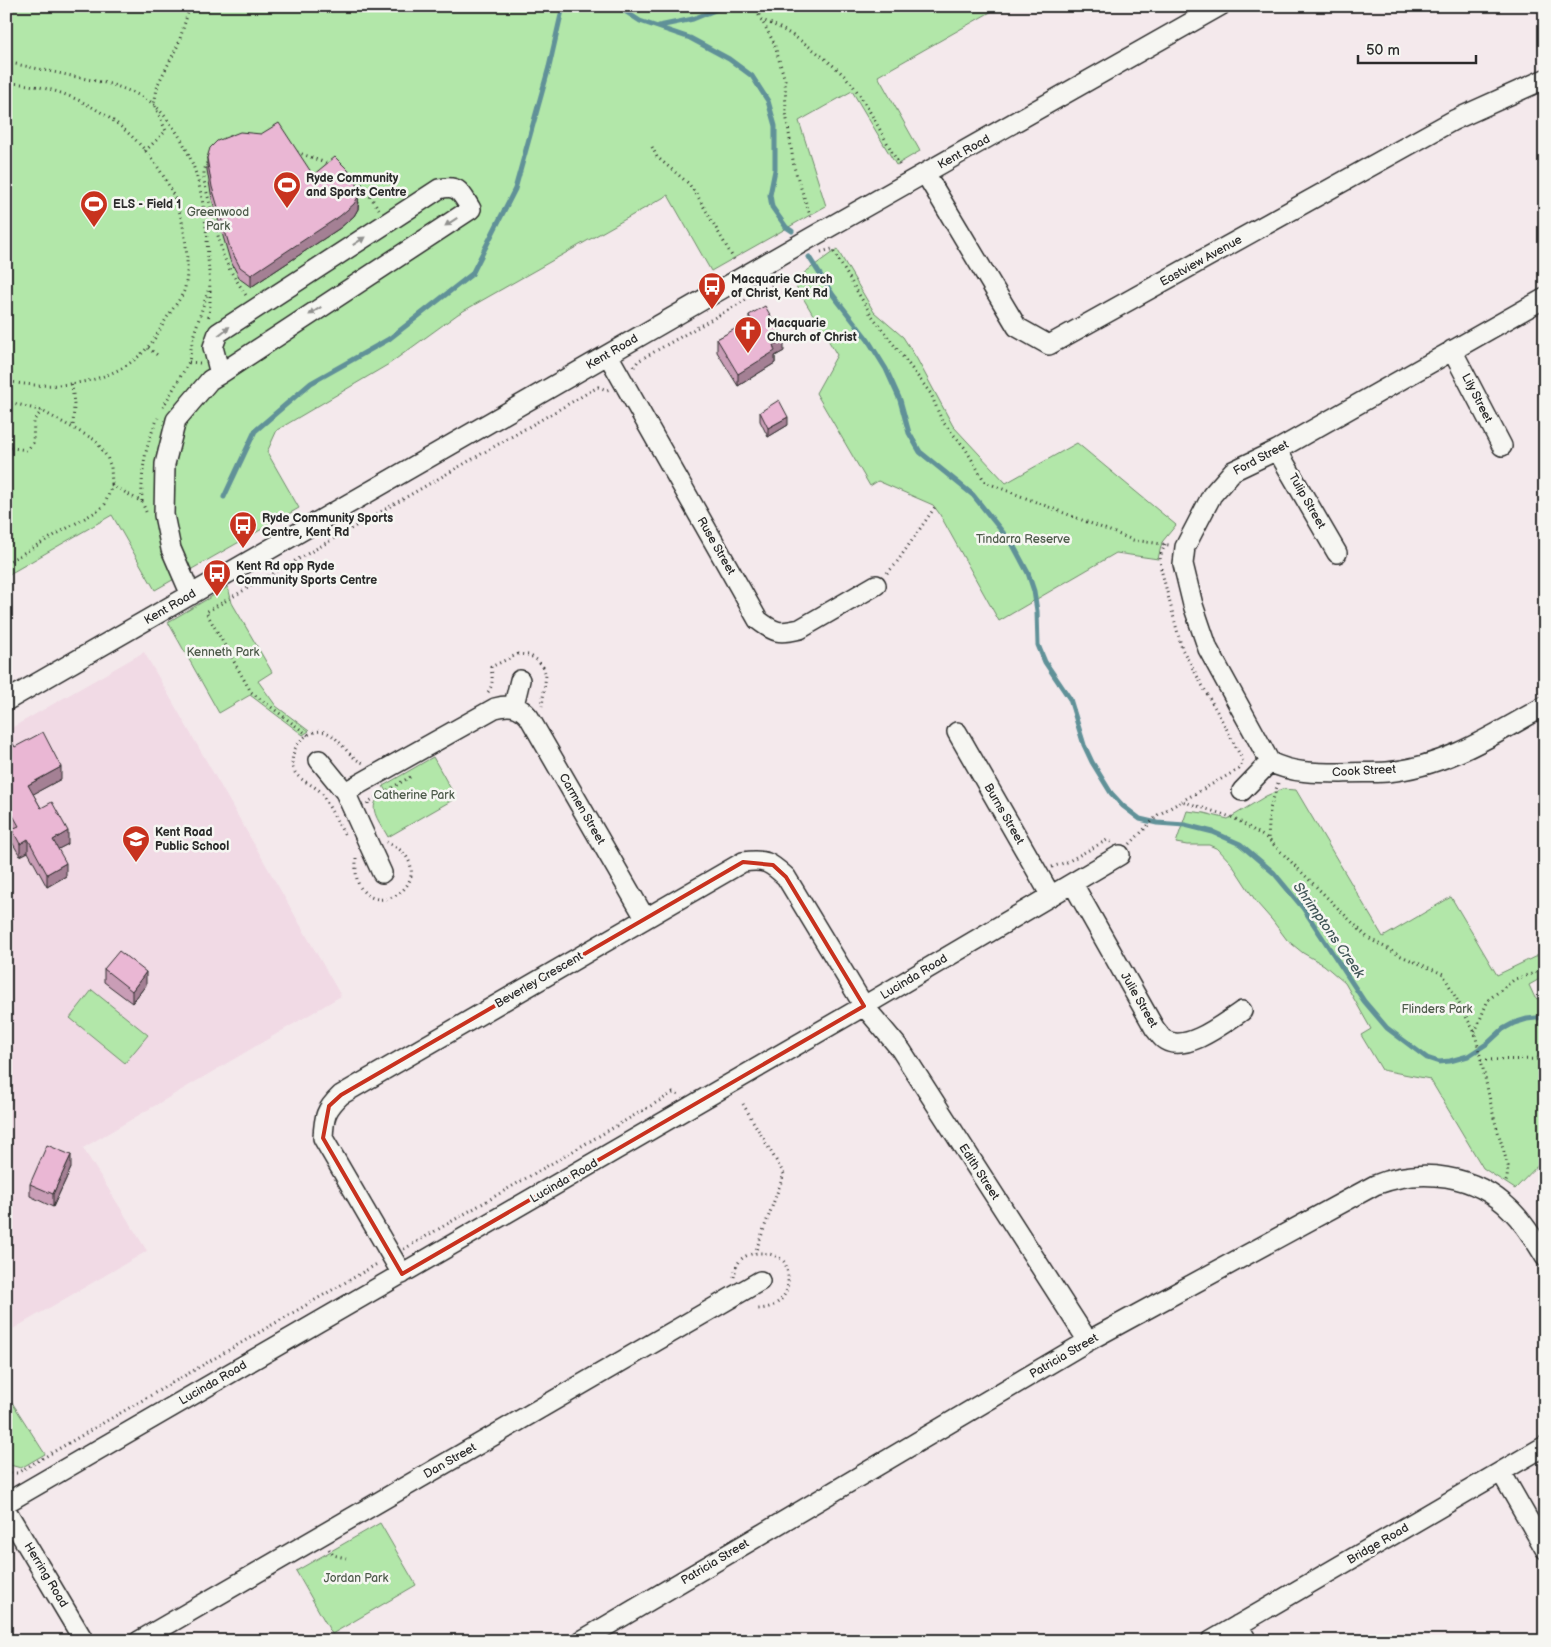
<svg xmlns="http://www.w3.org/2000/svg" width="1551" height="1647" font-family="'Balsamiq Sans',sans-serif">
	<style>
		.built { fill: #f1dae5 }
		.green { fill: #b2e7a9; stroke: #6e896a }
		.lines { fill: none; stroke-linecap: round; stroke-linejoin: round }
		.stream { stroke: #619198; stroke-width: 5 }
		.minor-casing { stroke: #2b2b2b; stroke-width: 22 }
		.path { stroke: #2b2b2b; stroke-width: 3; stroke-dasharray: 1 4; stroke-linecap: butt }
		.minor { stroke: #f6f6f2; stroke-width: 19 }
		.wall { fill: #c99db6; stroke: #2b2b2b }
		.shaded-wall { fill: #a48094; stroke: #2b2b2b }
		.building { fill: #eab7d4; stroke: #2b2b2b }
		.oneway { fill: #90908e }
		.marked { fill: none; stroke: #c8321e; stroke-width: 4; stroke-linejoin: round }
		.labels { text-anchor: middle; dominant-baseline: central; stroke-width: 5; stroke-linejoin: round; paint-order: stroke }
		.street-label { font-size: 12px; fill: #2b2b2b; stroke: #f6f6f2 }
		.poi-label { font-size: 12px; font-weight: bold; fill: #2b2b2b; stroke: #f6f6f2; text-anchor: start }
		.park-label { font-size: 12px; fill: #4d5a4a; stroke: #f6f6f2 }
		.water-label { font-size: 14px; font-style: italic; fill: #425658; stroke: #f6f6f2 }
	</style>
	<rect width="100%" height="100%" fill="#f4e9ec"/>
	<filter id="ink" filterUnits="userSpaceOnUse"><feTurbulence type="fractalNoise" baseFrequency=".02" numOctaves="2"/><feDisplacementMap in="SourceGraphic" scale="10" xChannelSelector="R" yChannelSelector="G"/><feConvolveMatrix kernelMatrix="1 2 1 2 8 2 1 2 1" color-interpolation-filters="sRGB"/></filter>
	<g filter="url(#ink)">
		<path class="built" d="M144 652 341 996 83 1148 147 1251 6 1333V731Z"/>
		<path class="green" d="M6 6H1001L878 76 920 151 896 165 852 91 799 121 826 206 711 271 668 195 458 314 389 364 277 430 267 452 299 508 155 590 112 515 6 576Z
			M837 249 874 312 903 337 917 359 953 426 1006 483 1077 443 1176 525 1162 542 1158 559 1116 553 999 621 939 513 933 505 878 481 870 486 816 393 837 355 793 281Z
			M228 587 232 603 272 672 258 681 276 706 309 731 303 735 250 695 219 713 168 622Z
			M433 757 456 798 388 837C383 827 368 810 377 800 379 797 384 795 387 793L383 786Z
			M1282 789 1296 790 1383 937 1451 897 1497 975 1545 952V976L1529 985 1535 998 1545 1001V1158L1515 1189 1483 1168 1430 1079 1382 1070 1361 1035 1371 1029 1345 983 1324 965 1303 953 1287 940 1272 920 1257 903 1231 863 1218 849 1209 845H1187L1176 843 1187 811 1204 813 1228 819 1266 796Z
			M92 990 148 1035 125 1063 70 1018Z
			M6 1393 45 1454 21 1468 6 1464Z
			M380 1523 416 1585 332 1634 296 1571Z"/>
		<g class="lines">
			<path class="stream" d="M617 6 640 21 690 38 729 59 752 76 768 101 775 126V170L770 195 772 207 786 227 792 231
				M659 26 693 19 725 6
				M809 257 833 295 868 340 886 369 900 400 909 433 920 452 973 495 1013 545 1028 573 1034 591 1037 611 1038 645 1045 662 1070 699 1084 745 1092 762 1111 793 1123 806 1140 819 1157 823 1185 825 1213 832 1240 844 1274 873 1303 908 1364 1001 1387 1028 1427 1058 1439 1062 1450 1061 1468 1056 1488 1043 1503 1029 1514 1023 1527 1019 1545 1017
				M224 497 255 431 311 383 389 339 472 274 515 189 549 67 563 6"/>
			<g class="minor-casing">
				<path id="minor" d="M925 173 1017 327 1049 345 1454 120 1545 79
					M1452 350 1502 446
					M608 355 758 620C775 633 779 634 800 629L876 585
					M1277 450 1337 553
					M191 595 171 549 164 515 165 464 176 420 210 380 220 374 471 209C461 193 459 184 439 189L218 333 213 347 220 374
					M6 701 812 237 1220 6
					M514 705 520 680
					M957 732 1051 896
					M319 760 345 792 382 873
					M1270 762 1208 649 1193 605 1183 564 1185 547 1212 495 1233 471 1277 450 1545 298
					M1270 762C1291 773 1317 773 1341 773 1356 772 1372 773 1387 772 1445 767 1495 734 1545 706
					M1242 791 1270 762
					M345 792 495 708C509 704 519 705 529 717L645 918
					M1073 884 1155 1029C1158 1032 1161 1038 1165 1040 1187 1053 1224 1023 1242 1011
					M402 1274 323 1138C324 1117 325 1110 341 1095L743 862C765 859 770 862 786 877L864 1006 901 1050 1088 1341
					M1501 1472 1545 1549
					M6 1503 864 1006 1120 855
					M6 1510 84 1641
					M1238 1625 1247 1641
					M139 1641 760 1281
					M581 1641 1088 1341 1375 1185C1421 1167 1475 1174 1511 1210 1525 1224 1535 1240 1545 1257
					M1211 1641 1545 1446"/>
			</g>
			<path class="path" d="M754 6 774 43 785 80 786 113 794 167 811 218
				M761 20C785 26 839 66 854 87 871 111 885 140 900 166L898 167
				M6 62 110 84C125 89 139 94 152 103 159 109 165 116 170 123 200 161 206 211 208 258 209 273 212 306 208 319
				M6 83C92 85 174 152 185 238 187 254 189 275 184 291 180 300 171 311 166 319 160 329 155 340 147 348 115 385 51 391 6 381
				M652 147 657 157 688 183 697 195 736 263
				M145 151 166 131 154 104 158 84 178 45 190 6
				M297 152 331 165
				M208 158 204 172V181L223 255 230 270 247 297
				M350 174 360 182 379 209
				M821 252 832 249 870 313 931 394 942 421 965 448 985 482 1133 540 1169 545
				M148 348 160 357
				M189 362 200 363
				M634 367 638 361 774 284 782 274
				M72 384 74 405 73 427
				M6 401 42 411 95 440 107 457 111 467 112 485
				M163 407 189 362 193 337 208 291
				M6 447 27 450 33 443 34 420 42 411
				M142 501C141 471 145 445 158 418
				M1165 544 1160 557 1161 569 1182 649 1225 726 1243 761 1239 769 1182 801
				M6 563 99 510 105 504 112 485 142 502 147 514
				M887 573 895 565 935 507
				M488 692C494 684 492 676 491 667L518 654 529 655 537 660 543 667 546 675 542 706
				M308 735 251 692 206 612 598 387 607 390 610 389
				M1278 783 1270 809 1268 839 1368 938 1399 955 1443 974 1475 1033 1494 1118 1508 1166 1507 1179 1505 1184
				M368 804V802L410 777
				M344 834 321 792C308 780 288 779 293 755 295 747 299 741 306 736 335 718 342 757 364 763
				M1130 844 1158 815 1182 801 1234 818 1268 839
				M356 858C356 866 355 877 359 885 376 918 428 887 406 856 402 850 394 846 387 842
				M1052 867 1067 862 1107 840 1111 842
				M1475 1032 1488 1000 1515 979 1535 973 1545 968
				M1481 1060 1545 1059
				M743 1104 784 1174 755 1253
				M404 1249 673 1093 679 1095
				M734 1277C735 1272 736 1266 739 1262 747 1249 777 1251 785 1263 787 1268 788 1274 788 1278 789 1298 775 1309 756 1309
				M6 1473H17L377 1264
				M329 1549 333 1555 346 1558"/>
			<use href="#minor" class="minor"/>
		</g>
		<path class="wall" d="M261 134 313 175 359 202 358 209 354 216 340 228 251 287 240 279 230 260 212 199 207 170V158Z
			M749 315 784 351 775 356V363L738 386 717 352V339L749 322Z
			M760 412 788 425 768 437 760 421Z
			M6 737 15 747 61 779 33 794 41 808 68 844 58 849 66 876 47 887 28 852 20 856 12 842V829H13L6 816Z
			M104 969 146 985 132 1003 104 982Z
			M71 1168 53 1207 30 1196V1184Z"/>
		<path class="shaded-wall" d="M359 190 358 209 354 216 340 228 251 287V275Z
			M784 339V351L775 356V363L738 386V374L773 345Z
			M788 417V425L768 437V428Z
			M61 767V779L28 797V785Z
			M68 831V844L53 852V840Z
			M28 839V852L20 856V844Z
			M66 863V876L47 887V874Z
			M146 972V985L132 1003V991Z
			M71 1155V1168L53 1207V1194Z"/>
		<path class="building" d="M279 123 313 175 335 157 348 170 355 179 359 190 358 197 354 204 340 216 251 275 240 267 230 248 212 187 207 158 210 148 217 141 240 132 261 134Z
			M765 306 784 339 773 345 775 351 738 374 717 339 751 320 749 315Z
			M779 400 788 417 768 428 760 412Z
			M43 732 61 767 28 785 41 808 52 802 68 831 53 840 66 863 47 874 28 839 20 844 12 829 19 826 6 803V737L8 735 15 747Z
			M119 951 146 972 132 991 104 969Z
			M47 1145 71 1155 53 1194 30 1184Z"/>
		<defs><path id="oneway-solid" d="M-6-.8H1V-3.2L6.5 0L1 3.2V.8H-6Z" transform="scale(1.25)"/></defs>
		<g class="oneway">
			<use href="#oneway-solid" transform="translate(451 222) rotate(147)"/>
			<use href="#oneway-solid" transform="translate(359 241) rotate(-33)"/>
			<use href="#oneway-solid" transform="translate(315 311) rotate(147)"/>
			<use href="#oneway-solid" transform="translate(224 331) rotate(-38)"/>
		</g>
	</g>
	<path class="marked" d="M743 862 773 865 786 877 864 1006 402 1274 323 1138 329 1106 341 1095Z"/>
	<defs>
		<g id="stadium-pin" transform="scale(1.4375)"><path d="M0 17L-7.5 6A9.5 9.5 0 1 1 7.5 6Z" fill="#c8321e" stroke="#f6f6f2"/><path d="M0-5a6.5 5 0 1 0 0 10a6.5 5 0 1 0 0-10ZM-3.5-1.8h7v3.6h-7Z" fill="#fff"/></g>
		<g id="bus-pin" transform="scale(1.4375)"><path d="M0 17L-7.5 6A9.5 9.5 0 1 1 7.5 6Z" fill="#c8321e" stroke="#f6f6f2"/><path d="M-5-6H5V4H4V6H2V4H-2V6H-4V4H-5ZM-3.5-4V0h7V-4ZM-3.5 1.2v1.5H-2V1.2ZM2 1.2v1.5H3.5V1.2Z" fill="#fff"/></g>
		<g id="church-pin" transform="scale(1.4375)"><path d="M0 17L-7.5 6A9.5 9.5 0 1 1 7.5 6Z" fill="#c8321e" stroke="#f6f6f2"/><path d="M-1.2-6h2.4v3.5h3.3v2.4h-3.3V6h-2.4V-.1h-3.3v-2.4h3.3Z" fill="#fff"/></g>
		<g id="school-pin" transform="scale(1.4375)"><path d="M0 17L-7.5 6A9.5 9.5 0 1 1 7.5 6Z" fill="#c8321e" stroke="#f6f6f2"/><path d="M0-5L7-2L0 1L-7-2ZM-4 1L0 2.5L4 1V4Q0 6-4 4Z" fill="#fff"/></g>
	</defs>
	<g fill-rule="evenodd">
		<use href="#stadium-pin" x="287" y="185"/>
		<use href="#stadium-pin" x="94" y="204"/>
		<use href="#bus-pin" x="712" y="286"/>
		<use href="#church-pin" x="748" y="330"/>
		<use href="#bus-pin" x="243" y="525"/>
		<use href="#bus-pin" x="217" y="573"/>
		<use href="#school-pin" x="136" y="839"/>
	</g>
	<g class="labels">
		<g class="street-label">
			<text transform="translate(964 152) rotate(-29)">Kent Road</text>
			<text transform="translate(1201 261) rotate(-29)">Eastview Avenue</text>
			<text transform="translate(612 352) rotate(-30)">Kent Road</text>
			<text transform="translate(1477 398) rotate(63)">Lily Street</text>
			<text transform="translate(1261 458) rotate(-28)">Ford Street</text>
			<text transform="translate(1307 501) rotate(60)">Tulip Street</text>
			<text transform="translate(716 546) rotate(60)">Ruse Street</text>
			<text transform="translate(170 607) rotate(-30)">Kent Road</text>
			<text transform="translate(1364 771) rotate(-3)">Cook Street</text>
			<text transform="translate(582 809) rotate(60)">Carmen Street</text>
			<text transform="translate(1004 814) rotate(60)">Burns Street</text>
			<text transform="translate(914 977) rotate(-31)">Lucinda Road</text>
			<text transform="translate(539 980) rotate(-30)">Beverley Crescent</text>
			<text transform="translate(1139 1000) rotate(60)">Julie Street</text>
			<text transform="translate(979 1172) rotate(57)">Edith Street</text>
			<text transform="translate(564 1181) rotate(-30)">Lucinda Road</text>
			<text transform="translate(1064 1356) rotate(-30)">Patricia Street</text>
			<text transform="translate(213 1383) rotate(-30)">Lucinda Road</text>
			<text transform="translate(450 1461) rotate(-30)">Dan Street</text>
			<text transform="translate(1378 1544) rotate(-30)">Bridge Road</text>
			<text transform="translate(715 1562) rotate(-31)">Patricia Street</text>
			<text transform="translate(46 1575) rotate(59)">Herring Road</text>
		</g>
		<g class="poi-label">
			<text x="306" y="178">Ryde Community<tspan x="306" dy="14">and Sports Centre</tspan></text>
			<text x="113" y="204">ELS - Field 1</text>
			<text x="731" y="279">Macquarie Church<tspan x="731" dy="14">of Christ, Kent Rd</tspan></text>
			<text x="767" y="323">Macquarie<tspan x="767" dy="14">Church of Christ</tspan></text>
			<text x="262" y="518">Ryde Community Sports<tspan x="262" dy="14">Centre, Kent Rd</tspan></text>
			<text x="236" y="566">Kent Rd opp Ryde<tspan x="236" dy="14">Community Sports Centre</tspan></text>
			<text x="155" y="832">Kent Road<tspan x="155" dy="14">Public School</tspan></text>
		</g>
		<g class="park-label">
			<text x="218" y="212">Greenwood<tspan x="218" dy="14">Park</tspan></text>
			<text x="1023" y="539">Tindarra Reserve</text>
			<text x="223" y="652">Kenneth Park</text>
			<text x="414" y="795">Catherine Park</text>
			<text x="1437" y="1009">Flinders Park</text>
			<text x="356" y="1578">Jordan Park</text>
		</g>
		<g class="water-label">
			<text transform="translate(1329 930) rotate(55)">Shrimptons Creek</text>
		</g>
	</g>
	<rect width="1551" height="1647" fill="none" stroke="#f6f6f2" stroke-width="25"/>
	<rect x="12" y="12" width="1526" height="1622" fill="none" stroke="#2b2b2b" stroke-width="2" filter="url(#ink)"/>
	<path d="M1358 55v8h118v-8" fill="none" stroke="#2b2b2b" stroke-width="2.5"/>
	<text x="1366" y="55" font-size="15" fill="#2b2b2b" stroke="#f6f6f2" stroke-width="4" paint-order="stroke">50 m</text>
</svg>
